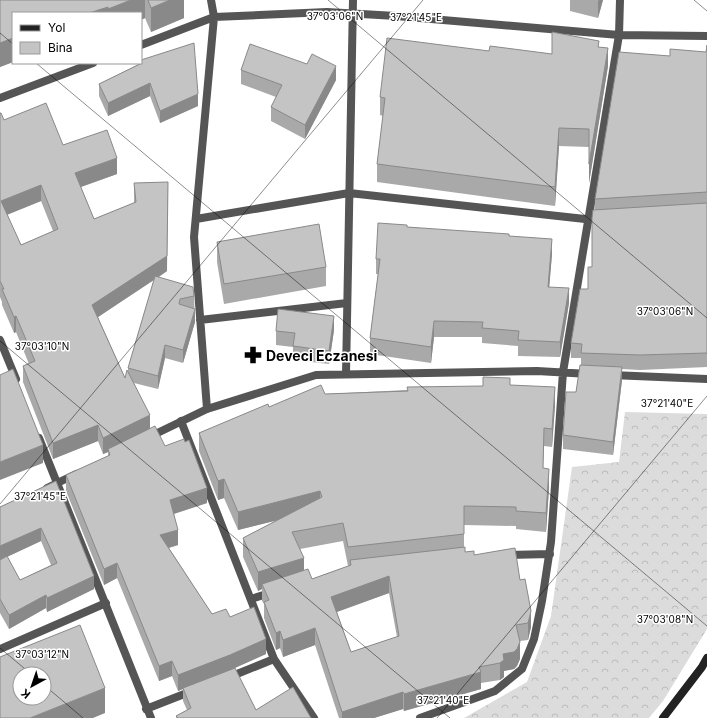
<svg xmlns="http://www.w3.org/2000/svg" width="707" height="718" font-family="Inter,sans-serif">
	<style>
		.forest { fill: url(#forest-crowns) }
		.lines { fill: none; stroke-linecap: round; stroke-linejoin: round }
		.street { stroke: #555; stroke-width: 8 }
		.secondary { stroke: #222; stroke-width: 8 }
		.wall { fill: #a9a9a9; fill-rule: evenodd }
		.shaded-wall { fill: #898989 }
		.building { fill: #c4c4c4; stroke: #898989; fill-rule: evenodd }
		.ticks { fill: none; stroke: #000; stroke-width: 1; stroke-opacity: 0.45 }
		.labels { text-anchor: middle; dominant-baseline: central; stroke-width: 3; stroke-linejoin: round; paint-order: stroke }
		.poi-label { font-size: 14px; font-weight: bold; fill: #000; stroke: #fff; text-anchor: start }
		.ticks-label { font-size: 10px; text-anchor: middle; fill: #000; stroke: #fff; stroke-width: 3; stroke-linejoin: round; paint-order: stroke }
	</style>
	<defs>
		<pattern id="forest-crowns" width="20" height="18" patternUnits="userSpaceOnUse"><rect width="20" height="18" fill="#dcdcdc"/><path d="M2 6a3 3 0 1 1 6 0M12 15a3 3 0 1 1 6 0" fill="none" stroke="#bbb"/></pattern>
	</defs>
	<rect width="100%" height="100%" fill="#fff"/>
	<path class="forest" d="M625 412 707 414V629L663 701 649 718H464L527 682 551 616 572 467 619 462Z"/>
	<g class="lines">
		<path class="street" d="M141 45 214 17 327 12 396 16 619 35 707 36
			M0 98 93 63
			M196 219 349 193 594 220
			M200 320 347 303
			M0 340 16 379
			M346 374 353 0
			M611 375 707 379
			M207 409 194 237 214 17 211 0
			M181 421 274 659 314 718
			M149 437 207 409 316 375 537 371 589 374
			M39 438 151 718
			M47 488 76 474
			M506 555 550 554
			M251 599 273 592
			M0 649 106 603
			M227 678 274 659
			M146 709 192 691
			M420 718 495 691 522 669 534 639 542 601 551 542 563 372 619 35 620 0"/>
		<path class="secondary" d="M663 718 702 667 707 658"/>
	</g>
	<path class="wall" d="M0 0H184V18L151 32 145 18 141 20V13H13V62L0 67Z
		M570 0H603L598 18 570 11Z
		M707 45V367L640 370 622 369V380L613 455 563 449V435L576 392 581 365V358H571V343L588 289 592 267 595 199 670 56 706 52Z
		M599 47 608 66 589 183V147L559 146 555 206 377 182V164L383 116 380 115V97L489 51 552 54Z
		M141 60 198 106 160 123 150 96 108 116 99 96V84L141 63Z
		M241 70 336 80 305 139 271 121V107L276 97 241 84Z
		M0 113 4 120 63 145 117 174 81 187 94 219 134 203V183L167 271 159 277 194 296 195 322 183 363 165 358 158 389 134 383 150 428 165 446 207 503 174 514 178 545 169 548 212 614 230 617 266 654 235 668 256 710 311 718H176V716L187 710 183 701V689L178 691 172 676 159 681 117 578 104 585 66 491V475L108 456V452L103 454 98 441 53 459 23 382V366L29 364 16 332 14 333 2 305V302L0 297ZM41 201 53 231 21 245 7 215ZM154 280 128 368V372L125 378 98 317Z
		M407 227 509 236 552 254 549 287 569 303 560 357 518 356V346L482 343V337H434L431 363 370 354V338L378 274H376V259Z
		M217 242 326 267V286L224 304 217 262Z
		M334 330 329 364 293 360V347L276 345V331Z
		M510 385 555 405 552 447 544 446 543 468 549 488 546 532 516 529V526L464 525V547L465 552 474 555 520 580 531 627 528 640 520 641V659L517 666 514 669 504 671V677L500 680 481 683V689L404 711 403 709 374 718H339L315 645 283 657 280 648 276 650 264 618V604L262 601V589L258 591 243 557V538L277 520 238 530 224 498 218 500 199 451V433L269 407 325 394ZM343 541 348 566 312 579 304 571 300 549ZM389 593 397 637 351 652 337 612Z
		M56 481 94 589 47 612 46 608 9 629 0 613V507ZM41 541 51 565 20 580 7 557Z"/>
	<path class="shaded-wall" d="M131 0H145V18L141 20V13H108V9Z
		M170 0H184V18L151 32V8Z
		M599 0H603L598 18V1Z
		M108 7V13H89Z
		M13 38V62L0 67V43Z
		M608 48V66L589 183V164Z
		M336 66V80L305 139V125Z
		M150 83V96L108 116V103Z
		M198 94V106L160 123V111Z
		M559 128V146L555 206V187Z
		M117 158V174L75 189V173Z
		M168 182 167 271 92 321V305Z
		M41 185V201L1 217V201Z
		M552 239V254L548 302V287Z
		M569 288V303L560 357V342Z
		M195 309V322L183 363V350Z
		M16 316V332L14 333V317Z
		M334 316V330L329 364V351Z
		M434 321V337L431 363V347Z
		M165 345V358L158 389V376Z
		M622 367V380L613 455V442Z
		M555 387V405L552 447V429Z
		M150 415V431L108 449V452L103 454V438Z
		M98 425V441L53 459V443Z
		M43 445V463L0 480V462Z
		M549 469V488L546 532V513Z
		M224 479V498L218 500V481Z
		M207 488V503L170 515V500Z
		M320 491V510L238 530V512Z
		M41 528V541L0 560V546Z
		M178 530V545L160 550V535Z
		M304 558V576L262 584V589L258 591V572Z
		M117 563V578L104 585V569Z
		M94 576V589L47 612V598Z
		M389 576V593L331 614V597Z
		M46 595V608L9 629V615Z
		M531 611V627L528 640V623Z
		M315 628V645L283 657V640Z
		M280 631V648L276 650V633Z
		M266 639V654L230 670 178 691V675Z
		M520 642V659L517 666 514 669 504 671V677L500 680V663L503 654Z
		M172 661V676L159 681V666Z
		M481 672V689L404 711V694Z
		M105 688V713L93 718H30Z
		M403 692V709L374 718H342V712Z"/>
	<path class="building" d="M0 0H131L108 9V7L89 13H13V38L0 43Z
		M148 0H170L151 8Z
		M552 32 599 41 598 47 608 48 589 164V129L559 128 555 187 377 164 385 98 380 97 387 38 489 51 490 46 552 54Z
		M194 43 198 94 160 111 150 83 108 103 99 84 142 63 141 60Z
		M250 44 307 64 312 54 336 66 305 125 271 107 282 85 241 70Z
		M707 45V192L595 199 619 52 670 56V49L706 52Z
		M46 103 63 145 107 130 117 158 75 173 94 219 136 202 134 183 168 182 167 256 92 305 125 378 127 370 150 415 103 438 98 425 53 443 23 366 35 361 16 316 14 317 2 289H4L0 281V113H1L4 120ZM41 185 58 229 21 245 1 201Z
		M707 203V353L640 355 581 353 582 344 571 343 580 289H588V267H592V218L593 210Z
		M378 223 407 225V227L509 234V236L552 239 548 287 569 288 560 342 518 340 519 331 482 328 483 322 434 321 431 347 370 338 380 259H376Z
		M319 224 326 267 224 284 217 242Z
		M155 276 193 287 194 296 180 299 179 304 195 309 183 350 165 345 158 376 128 368Z
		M278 309 334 316 329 351 293 346 295 333 276 331Z
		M580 365 622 367 613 442 563 435 566 392H576Z
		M13 369 43 445 0 462V375Z
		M483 377 510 378V385L555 387 552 429 544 428 543 468 549 469 546 513 516 511V507L464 506V534L348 547 343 523 292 532 304 558 258 572 243 538 322 497 320 491 238 512 224 479 218 481 199 433 268 404 269 407 321 385 325 394 408 391 407 387 483 386Z
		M155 426 165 446 184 439 185 442 189 440 207 488 170 500 178 530 160 535 212 614 226 609 230 617 254 607 266 639 230 655 178 675 172 661 159 666 117 563 104 569 66 475 110 455 108 449Z
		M56 481 94 576 47 598 46 595 9 615 0 599V560L7 556 20 580 57 563 41 528 0 546V507Z
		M465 547V552L474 551V555L515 548 520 580 525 579 531 611 528 623 516 625 520 642 517 649 514 652 503 654 504 660 500 663 479 667 481 672 404 694 403 692 342 712 315 628 283 640 280 631 276 633 264 602 269 600 262 584 308 569 312 579 351 565 350 560ZM389 576 399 636 351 652 331 597Z
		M80 625 105 688 30 718H0V657ZM20 674H44V698H20Z
		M235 668 256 710 293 687 311 718H178L176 716 191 708 183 688Z"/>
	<path class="ticks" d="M328 0 707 318M694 0 707 11M0 33 13 44M36 63 707 626M0 341 450 718M0 504 423 0M0 648 31 674M44 685 83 718M437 718 707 396"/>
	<defs>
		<g id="pharmacy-bare" transform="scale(1.38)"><path d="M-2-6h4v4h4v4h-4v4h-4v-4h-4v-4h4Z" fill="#000" stroke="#fff" stroke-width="2.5" paint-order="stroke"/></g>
	</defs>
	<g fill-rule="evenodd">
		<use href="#pharmacy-bare" x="253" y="355"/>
	</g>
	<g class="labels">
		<g class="poi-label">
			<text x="266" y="355">Deveci Eczanesi</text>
		</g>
	</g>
	<g class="ticks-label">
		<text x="335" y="20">37°03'06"N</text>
		<text x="416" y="21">37°21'45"E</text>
		<text x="665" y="315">37°03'06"N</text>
		<text x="42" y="350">37°03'10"N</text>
		<text x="667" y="407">37°21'40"E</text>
		<text x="40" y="500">37°21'45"E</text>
		<text x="665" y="623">37°03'08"N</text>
		<text x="42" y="658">37°03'12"N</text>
		<text x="443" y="704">37°21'40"E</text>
	</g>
	<rect x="12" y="12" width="130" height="52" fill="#ffffff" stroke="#999999"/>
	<rect x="20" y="25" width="20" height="6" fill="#222222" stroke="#999999"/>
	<text x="48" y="32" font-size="12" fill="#000000">Yol</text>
	<rect x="20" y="42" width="20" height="12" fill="#c4c4c4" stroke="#999999"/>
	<text x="48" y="52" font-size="12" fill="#000000">Bina</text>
	<g transform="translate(32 686) rotate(220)"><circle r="19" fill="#ffffff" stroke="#999999"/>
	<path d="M0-3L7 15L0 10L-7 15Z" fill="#000000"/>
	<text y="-6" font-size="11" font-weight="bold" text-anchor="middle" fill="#000000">K</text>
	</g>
</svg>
